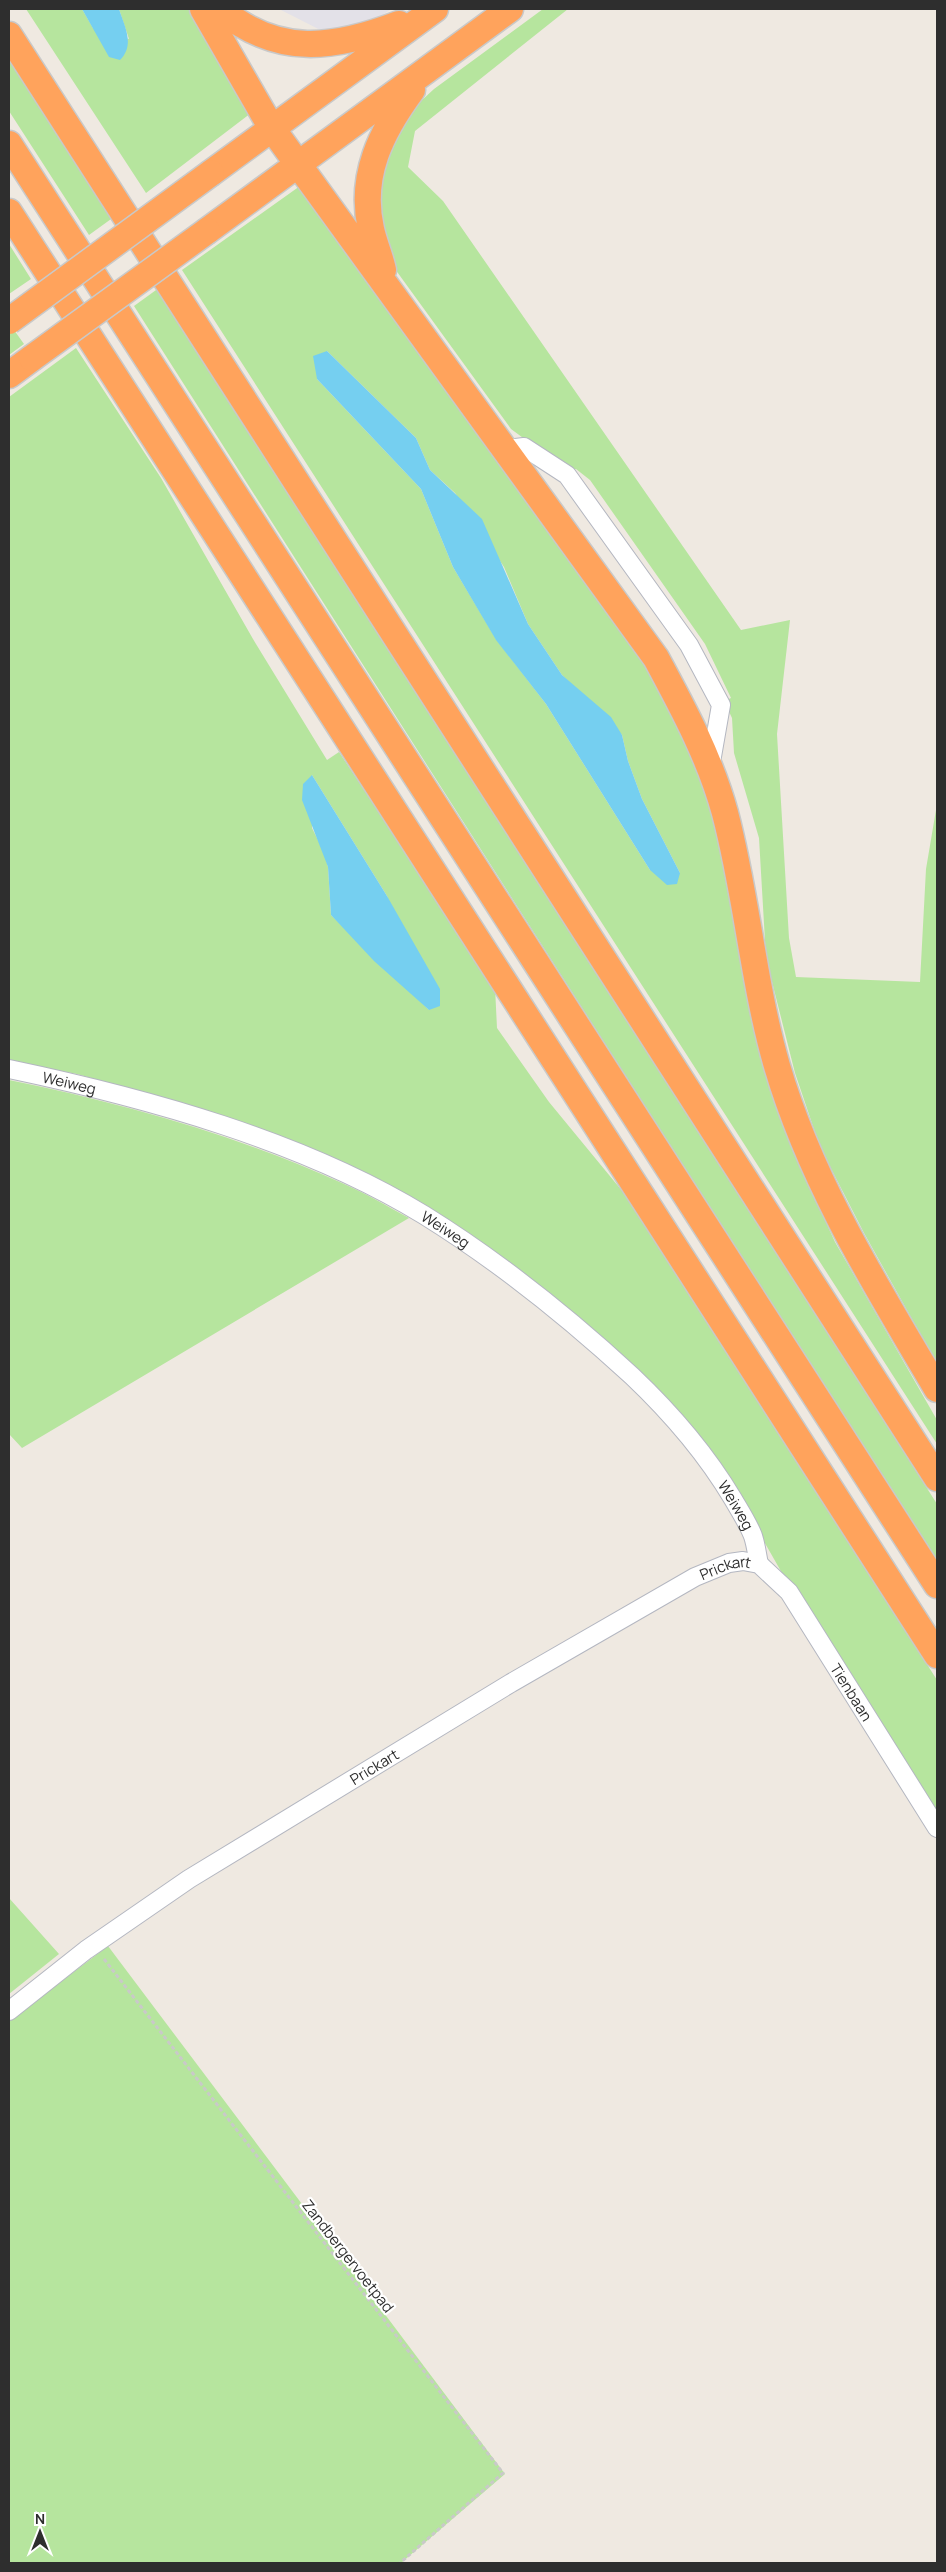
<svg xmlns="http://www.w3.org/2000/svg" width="946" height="2572" font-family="Manrope,sans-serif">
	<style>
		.industrial { fill: #e3e1e8 }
		.green { fill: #b6e59e; fill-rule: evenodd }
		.water { fill: #75cff0 }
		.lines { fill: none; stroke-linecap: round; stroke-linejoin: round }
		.minor-casing { stroke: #b4b7c1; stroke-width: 20 }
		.highway-casing { stroke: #c9c9c9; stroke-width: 29 }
		.path { stroke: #c9c9c9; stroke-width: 3; stroke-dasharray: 4 2.5; stroke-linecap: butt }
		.minor { stroke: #fff; stroke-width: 18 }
		.highway { stroke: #ffa35c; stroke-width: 26 }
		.highway-bridge-casing { stroke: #c9c9c9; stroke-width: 29; stroke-linecap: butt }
		.highway-bridge { stroke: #ffa35c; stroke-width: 26 }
		.labels { text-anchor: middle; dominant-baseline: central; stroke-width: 4.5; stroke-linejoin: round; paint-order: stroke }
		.street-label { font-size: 15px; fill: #2e2e2e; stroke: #fff }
	</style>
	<rect width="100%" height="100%" fill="#efe9e1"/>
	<path class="industrial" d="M279 9H391L344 42Z"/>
	<path class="green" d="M26 9H82L93 28 129 39 119 9H193L255 110 146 193Z
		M543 9H568L415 131 408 167 443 201 741 630 790 620 777 734 789 938 796 977 920 982 926 869 937 804V1364L864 1233 820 1147 795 1073 766 958 759 838 734 753 732 718 724 701 731 698 705 644 590 480 576 469 568 471 511 429 395 269 376 204 379 177 408 113 434 89Z
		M9 48 118 214 89 235 9 111Z
		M300 186 652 669 716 803 796 1157 835 1242 937 1420V1444L182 270ZM327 351 416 438 430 470 455 493 504 567 528 624 562 675 622 735 628 761 642 799 680 873 650 870 546 704 496 639 453 567 421 489 317 379Z
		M9 244 31 279 9 294Z
		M163 285 937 1504V1564L134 306Z
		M14 330 24 344 9 355V333Z
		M76 348 161 478 253 639 327 760 339 752 495 987 497 1028 549 1102 637 1209 937 1680V1820L798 1601 746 1510 697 1435 492 1256 274 1135 178 1102 77 1074 9 1061V397ZM312 775 387 896 429 1010 331 915 328 867 324 852 312 828Z
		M9 1080C122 1103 236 1135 342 1183 365 1193 387 1206 409 1218L22 1448 9 1434Z
		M9 1898 59 1954 9 1994Z
		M108 1946 505 2474 401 2563H9V2021Z"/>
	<path class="water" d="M82 9H119C125 27 135 45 120 60L109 57Z
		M327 351 416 438 430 470 482 519 528 624 562 675 611 717 622 735 628 761 642 799 680 873 677 884 667 885 650 870 546 704 496 640 453 567 421 489 317 379 313 356Z
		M312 775 387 896 440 989V1006L429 1010 374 961 331 915 328 867 302 800 303 784Z"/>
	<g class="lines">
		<g class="minor-casing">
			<g id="minor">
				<path d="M507 449 524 447 567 475 689 645 721 705 710 768"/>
				<path id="s1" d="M9 1069C147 1098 303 1141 424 1215 498 1261 568 1317 632 1376 671 1413 705 1452 733 1499 740 1511 748 1523 753 1536 756 1545 757 1555 759 1564"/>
				<path id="s2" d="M9 2011 86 1950 189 1879 511 1683 695 1577 729 1563 743 1561 759 1564 789 1592 937 1828"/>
			</g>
		</g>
		<g class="highway-casing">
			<path id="highway" d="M203 9 271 127 656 658C683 708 710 758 725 813 747 896 753 983 777 1066 811 1182 876 1286 937 1389
				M220 9C278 57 334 49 399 24
				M9 35 937 1478
				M9 144 937 1585
				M211 173 435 9
				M9 212 937 1655
				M207 231 510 9
				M383 270C380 256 374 243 371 229 359 176 381 132 412 90
				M9 375 32 358"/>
		</g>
		<path class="path" d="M104 1959 503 2473 400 2563"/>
		<use href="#minor" class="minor"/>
		<use href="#highway" class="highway"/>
		<g class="highway-bridge-casing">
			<path id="highway-bridge" d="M9 321 211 173
				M32 358 207 231"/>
		</g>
		<use href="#highway-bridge" class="highway-bridge"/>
	</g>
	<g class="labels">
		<g class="street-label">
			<text stroke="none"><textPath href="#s1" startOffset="62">Weiweg</textPath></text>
			<text stroke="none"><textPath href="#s1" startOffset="468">Weiweg</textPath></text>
			<text stroke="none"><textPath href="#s1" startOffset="872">Weiweg</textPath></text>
			<text stroke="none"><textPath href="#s2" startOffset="845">Prickart</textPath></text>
			<text stroke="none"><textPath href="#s2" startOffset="1039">Tienbaan</textPath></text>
			<text stroke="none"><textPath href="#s2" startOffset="440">Prickart</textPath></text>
			<text transform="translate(348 2256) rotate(52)">Zandbergervoetpad</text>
		</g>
	</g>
	<rect width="946" height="2572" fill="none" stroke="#2e2e2e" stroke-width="20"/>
	<g transform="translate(40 2532)" stroke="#ffffff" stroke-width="4" paint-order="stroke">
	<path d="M0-4L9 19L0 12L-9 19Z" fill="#2e2e2e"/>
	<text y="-8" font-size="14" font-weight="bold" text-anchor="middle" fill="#2e2e2e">N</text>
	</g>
</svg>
